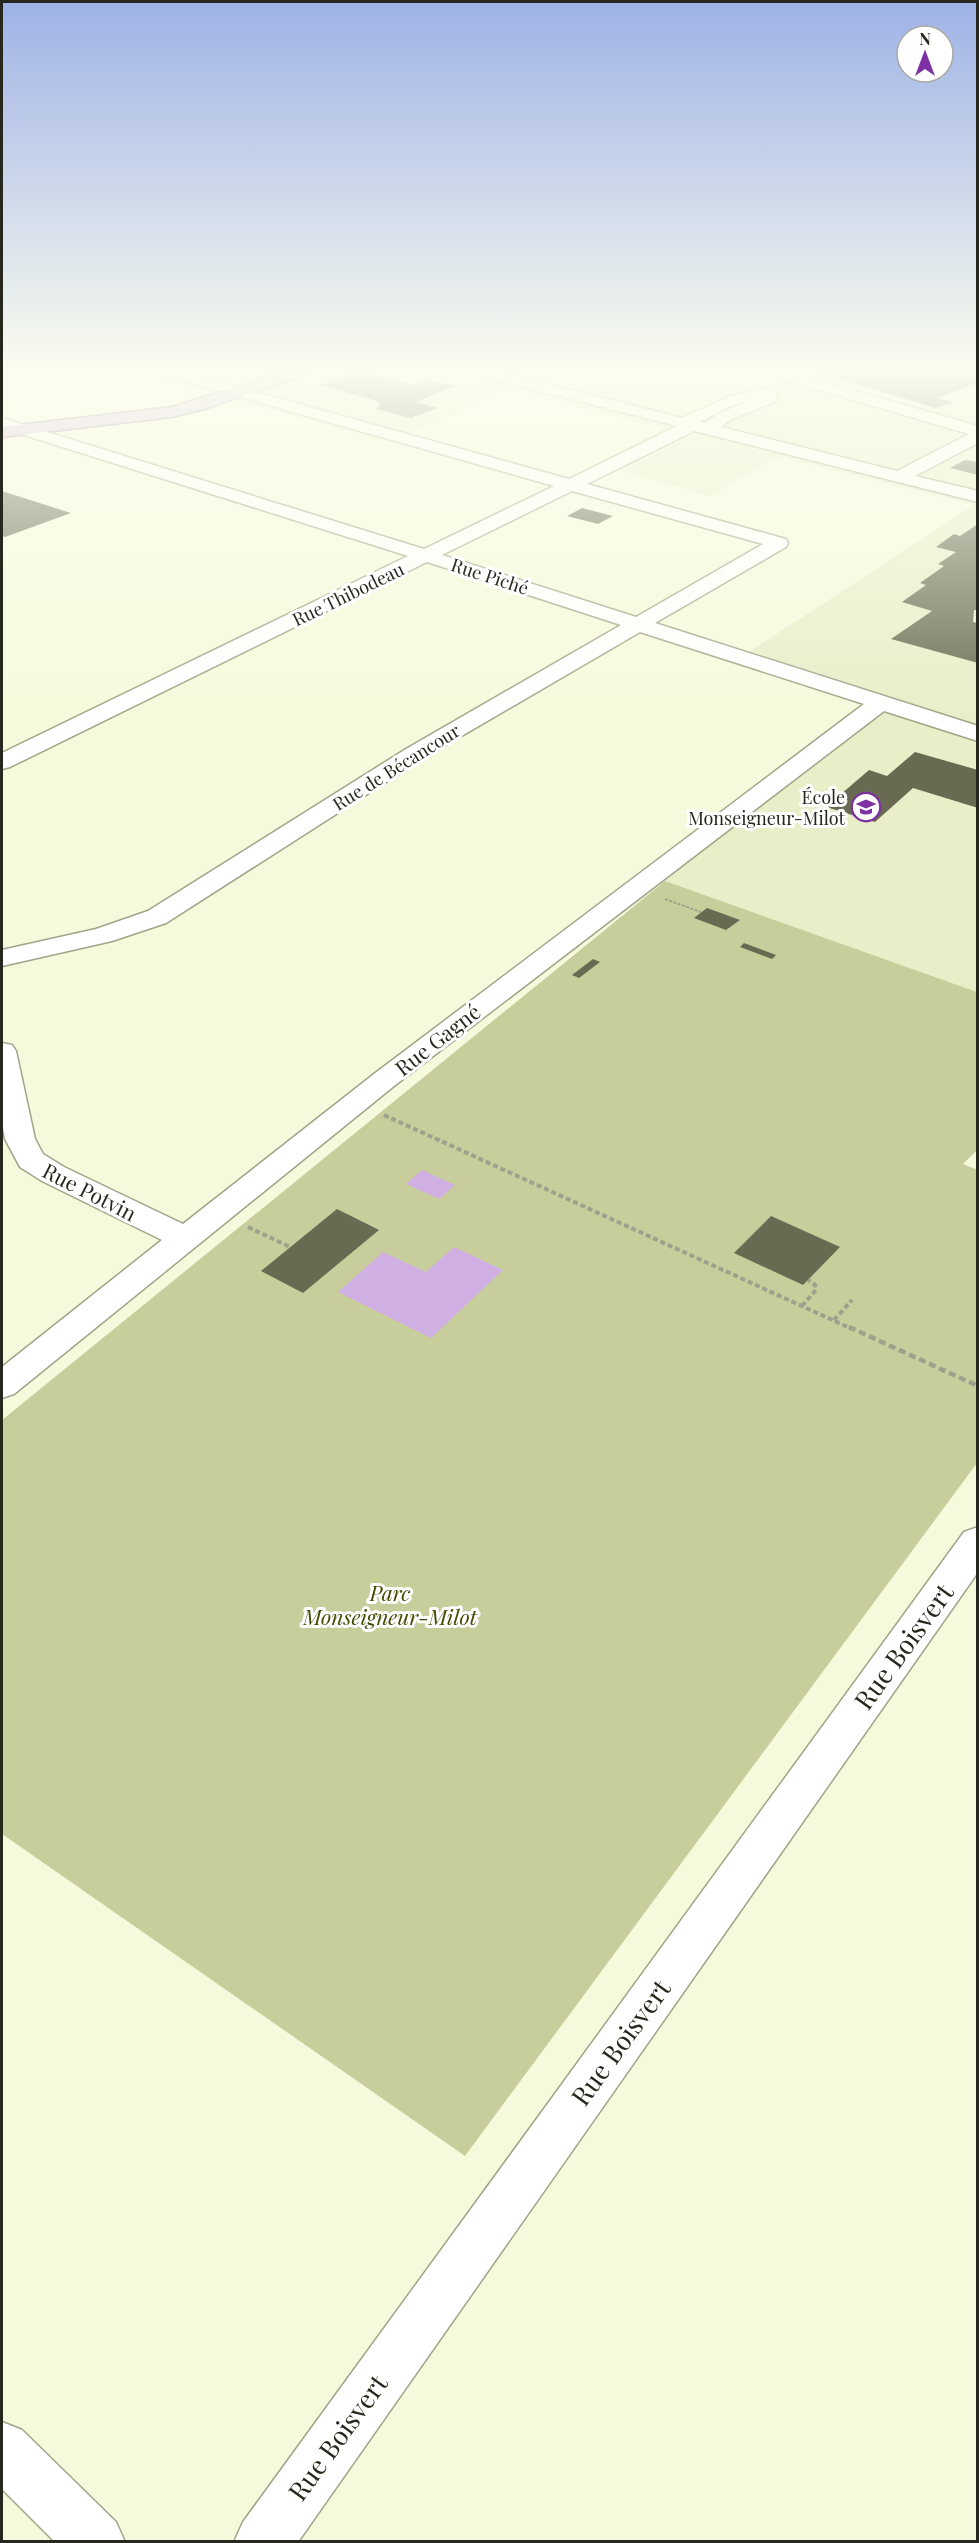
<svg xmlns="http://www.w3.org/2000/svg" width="979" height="2543" font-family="'Playfair Display',serif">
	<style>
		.built { fill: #e9edc8 }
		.green { fill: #c8cd9c }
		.water { fill: #d0b0e3 }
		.building { fill: #686b51 }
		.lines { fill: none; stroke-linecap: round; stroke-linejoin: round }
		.minor-casing { stroke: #a1a488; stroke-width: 3 }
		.major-casing { stroke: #845d95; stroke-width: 3 }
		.path-far2 { stroke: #9ea18b; stroke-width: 2; stroke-dasharray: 3 1.5; stroke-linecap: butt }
		.path-far1 { stroke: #9ea18b; stroke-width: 4; stroke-dasharray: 5 3; stroke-linecap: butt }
		.path { stroke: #9ea18b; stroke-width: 4.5; stroke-dasharray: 7 4; stroke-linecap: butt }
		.minor { fill: #fff; fill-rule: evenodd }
		.major { fill: #d3afe6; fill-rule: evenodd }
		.labels { text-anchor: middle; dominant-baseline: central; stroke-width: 6; stroke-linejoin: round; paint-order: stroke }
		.far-street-label { font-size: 18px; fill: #27281d; stroke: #fff }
		.far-poi-label { font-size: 18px; fill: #27281d; stroke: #fff; text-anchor: end }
		.street-label { font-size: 21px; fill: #27281d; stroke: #fff }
		.park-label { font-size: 21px; font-style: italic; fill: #464800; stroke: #fff }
		.near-street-label { font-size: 26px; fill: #27281d; stroke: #fff }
	</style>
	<rect width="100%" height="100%" fill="#f6fadc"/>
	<path class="built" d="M126 369H977V992L665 881 880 704 740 658 974 505 778 457 709 496 597 463 665 429 507 389 389 443Z"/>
	<path class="green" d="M665 881 977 992V1150L963 1164 978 1170 977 1463 465 2156 2 1834V1420Z"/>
	<path class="water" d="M422 1170 455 1185 439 1199 406 1184Z
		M454 1247 503 1270 431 1338 338 1292 383 1252 426 1272Z"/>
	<path class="building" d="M805 369H978V383L937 398 953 402 936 408Z
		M359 371 415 385 429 380 455 386 416 402 437 408 411 418 376 409 380 406 377 401 320 385Z
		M965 460 978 462V475L950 468Z
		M2 491 71 513 5 537 2 536Z
		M582 508 613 516 598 524 567 516Z
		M978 524V610H974L973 622 978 623V663L891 639 932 611 902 602 926 585 920 583 944 566 938 564 956 552 936 547 954 534 960 536Z
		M915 752 978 770V808L913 788 875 822 826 807 869 770 887 776Z
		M707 908 740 920 726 930 694 918Z
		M744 943 776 955 772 959 740 947Z
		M593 959 600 962 579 978 572 975Z
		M337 1209 379 1230 303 1293 261 1271Z
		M771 1216 840 1247 803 1285 734 1253Z"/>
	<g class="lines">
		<g class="minor-casing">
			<path id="minor" d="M149 369H173L569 479 677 426 464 372 461 369H487L682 418 731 396 770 388 778 393 776 401 730 420 721 427 897 471 969 434 757 372 754 369H778L978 426V443L915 476 978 491V502L694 431 587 484 786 539 788 543 786 547 655 623 978 726V741L884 711 394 1086 14 1394 2 1398V1367L162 1240 42 1181 20 1167 5 1139 2 1122V1043L12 1045 16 1051 35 1139 43 1154 64 1167 183 1224 374 1074 864 704 640 632 422 759 166 923 112 941 2 966V950L96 929 148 911 406 749 621 625 427 562 10 767 2 769V753L408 556 2 428V418L424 549 554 486 152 372ZM750 400 718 414 705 423 699 422 731 406ZM572 491 763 544 636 617 442 555Z
				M978 1527V1572L298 2542H234L243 2522 964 1532Z
				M2 2422 22 2430 116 2522 125 2542H55L2 2489Z"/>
		</g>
		<g class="major-casing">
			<path id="major" d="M295 369H318L315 372 204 409 172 417 2 437V427L172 407Z"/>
		</g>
		<path class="path-far2" d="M665 899 701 912"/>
		<path class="path-far1" d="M384 1115 852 1329
			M248 1227 290 1247
			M802 1306 816 1290 815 1285 808 1280
			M834 1320 852 1300"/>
		<path class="path" d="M849 1327 978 1386"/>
		<use href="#minor" class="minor"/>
		<use href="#major" class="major"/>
	</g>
	<linearGradient id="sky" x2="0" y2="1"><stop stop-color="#9eb2e6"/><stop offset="0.51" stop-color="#fbfdef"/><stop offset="1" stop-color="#fbfdef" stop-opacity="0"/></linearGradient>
	<rect width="979" height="725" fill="url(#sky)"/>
	<defs>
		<g id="school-ring" transform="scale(1.5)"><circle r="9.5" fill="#fff" stroke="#7e31a2" stroke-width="1.5"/><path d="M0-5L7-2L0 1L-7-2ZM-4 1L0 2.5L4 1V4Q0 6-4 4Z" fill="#7e31a2"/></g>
	</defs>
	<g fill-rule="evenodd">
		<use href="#school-ring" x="866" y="807"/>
	</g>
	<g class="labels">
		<g class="far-street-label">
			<text transform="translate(490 576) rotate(18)">Rue Piché</text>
			<text transform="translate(348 594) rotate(-26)">Rue Thibodeau</text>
			<text transform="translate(396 767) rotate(-32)">Rue de Bécancour</text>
		</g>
		<g class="far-poi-label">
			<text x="845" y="797">École<tspan x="845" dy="21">Monseigneur-Milot</tspan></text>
		</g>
		<g class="street-label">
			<text transform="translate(437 1039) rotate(-38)">Rue Gagné</text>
			<text transform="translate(90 1191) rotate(27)">Rue Potvin</text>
		</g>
		<g class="park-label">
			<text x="390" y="1592">Parc<tspan x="390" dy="24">Monseigneur-Milot</tspan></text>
		</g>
		<g class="near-street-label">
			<text transform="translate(903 1646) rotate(-54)">Rue Boisvert</text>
			<text transform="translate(620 2042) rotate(-54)">Rue Boisvert</text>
			<text transform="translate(337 2437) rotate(-54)">Rue Boisvert</text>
		</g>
	</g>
	<rect width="979" height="2543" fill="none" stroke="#27281d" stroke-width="6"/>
	<g transform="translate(925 54)"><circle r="28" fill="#ffffff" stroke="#a9a9a5" stroke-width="1.5"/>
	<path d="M0-4.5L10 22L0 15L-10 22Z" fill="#7e31a2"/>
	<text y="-9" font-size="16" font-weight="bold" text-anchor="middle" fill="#27281d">N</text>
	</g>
</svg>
